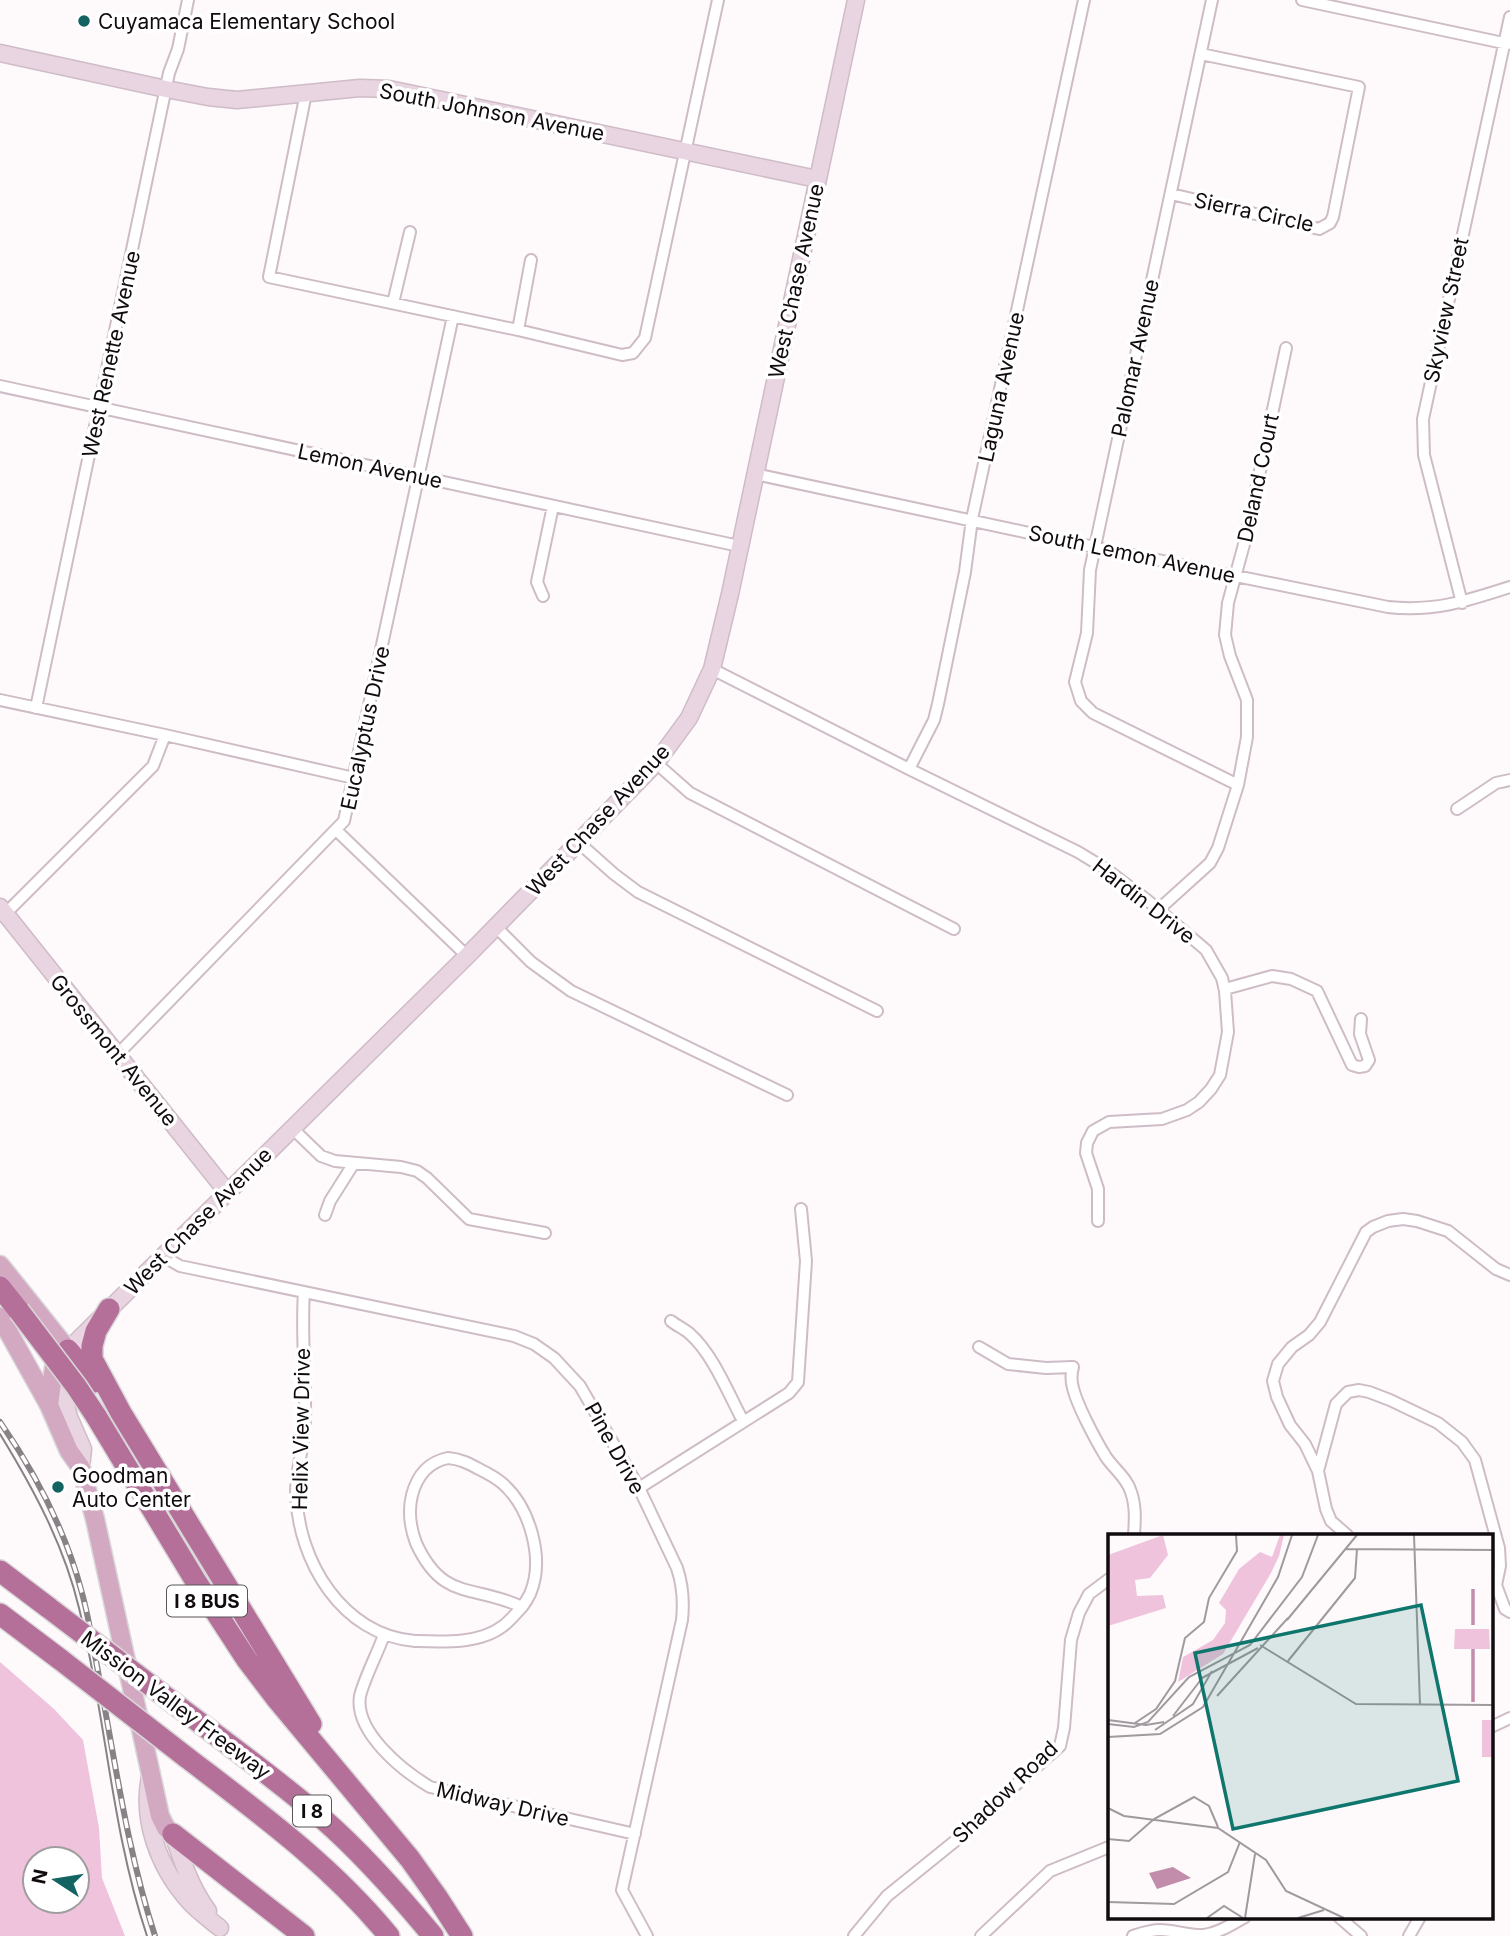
<svg xmlns="http://www.w3.org/2000/svg" width="1510" height="1936" font-family="Inter,sans-serif">
	<style>
		.green { fill: #efc3dc; fill-rule: evenodd }
		.lines { fill: none; stroke-linecap: round; stroke-linejoin: round }
		.street-casing { stroke: #cebcc6; stroke-width: 14 }
		.secondary-casing { stroke: #cebcc6; stroke-width: 19 }
		.primary-casing { stroke: #d9d8d9; stroke-width: 21 }
		.highway-casing { stroke: #d9d8d9; stroke-width: 24 }
		.street { stroke: #fff; stroke-width: 10 }
		.secondary { stroke: #e9d4e1; stroke-width: 16 }
		.primary { stroke: #d3a9c2; stroke-width: 18 }
		.highway { stroke: #b5709a; stroke-width: 21 }
		.tram { stroke: #878285; stroke-width: 2 }
		.rail-casing { stroke: #878285; stroke-width: 6 }
		.rail { stroke: #fff; stroke-width: 3.5; stroke-dasharray: 10; stroke-linecap: butt }
		.highway-bridge-casing { stroke: #d9d8d9; stroke-width: 24; stroke-linecap: butt }
		.highway-bridge { stroke: #b5709a; stroke-width: 21 }
		.poi-dot { fill: #126361; stroke: #fff; stroke-width: 2.5 }
		.labels { text-anchor: middle; dominant-baseline: central; stroke-width: 7; stroke-linejoin: round; paint-order: stroke }
		.shield { fill: #fff; stroke: #585457; stroke-width: 2 }
		.shield-label { font-size: 19px; font-weight: bold; fill: #110b0f }
		.poi-label { font-size: 21px; fill: #110b0f; stroke: #fff; text-anchor: start }
		.street-label { font-size: 21px; fill: #110b0f; stroke: #fff }
		.inset-river { fill: none; stroke: #c18dab; stroke-width: 3.5 }
		.inset-road { fill: none; stroke: #9f9a9d; stroke-width: 2 }
		.view { fill: #0f766e; fill-opacity: 0.15; stroke: #0f766e; stroke-width: 3.5 }
		.inset-edge { fill: none; stroke: #110b0f; stroke-width: 3.5 }
	</style>
	<rect width="100%" height="100%" fill="#fefafc"/>
	<path class="green" d="M0 1662 54 1709 83 1740 99 1828 102 1878 125 1936H0ZM35 1859H77V1901H35Z"/>
	<g class="lines">
		<g class="street-casing">
			<path id="street" d="M1212 0 1090 570 1087 633 1075 682 1081 701 1093 713 1238 785
				M1302 0 1508 44
				M306 93 269 277 518 330 622 355 633 353 645 338 718 0
				M1171 194 1319 229 1330 223 1333 217 1359 87 1201 54
				M393 303 410 232
				M518 330 531 260
				M0 386 739 546
				M755 474 1094 547 1388 607C1434 612 1467 601 1510 587
				M543 596 537 582 553 506
				M1462 603 1424 455 1423 419 1510 17
				M712 669 909 769 1078 852 1106 869 1147 900 1206 950 1222 978 1225 991 1228 1032 1220 1075 1211 1089 1199 1102 1187 1110 1162 1119 1109 1122 1093 1131 1087 1143 1086 1153 1098 1189V1221
				M0 700 165 735 354 778
				M36 708 169 73 178 49 188 0
				M656 763 690 793 954 929
				M909 769 934 720 938 704 965 572 972 519 1084 0
				M1457 809 1496 783 1510 780
				M336 830 467 956
				M578 842 614 874 638 892 877 1011
				M1158 910 1210 863 1218 848 1238 785 1247 737V700L1230 656 1225 635 1228 603 1246 537 1286 348
				M3 916 153 766 165 735
				M496 927 531 962 571 991 787 1095
				M1225 989 1272 976 1291 979 1317 991 1352 1065 1359 1067 1365 1066 1369 1060 1360 1034 1361 1019
				M118 1054 344 821 453 316
				M292 1128 321 1156 335 1161 401 1167 417 1171 427 1178 469 1219 545 1233
				M325 1215 330 1201 354 1163
				M163 1256 180 1266 514 1336 534 1344 554 1358 580 1386 639 1488 677 1568C683 1586 684 1601 682 1620L622 1890 647 1936
				M304 1292C301 1334 306 1377 305 1419 305 1444 296 1468 296 1493 298 1561 342 1635 415 1641 443 1642 480 1644 503 1626 510 1621 516 1613 522 1607
				M671 1321C677 1326 685 1329 690 1334 713 1354 729 1395 743 1421
				M979 1347 1008 1364 1046 1368 1073 1367C1071 1374 1071 1381 1073 1388 1077 1405 1096 1441 1106 1457 1114 1469 1127 1478 1131 1492 1136 1506 1135 1521 1134 1535
				M448 1458C460 1459 468 1463 479 1469 487 1473 495 1477 502 1483 530 1507 545 1559 530 1594 528 1598 525 1603 522 1607 473 1584 443 1602 416 1543 410 1527 408 1511 412 1495 417 1476 428 1462 448 1458Z
				M1318 1471 1336 1404 1348 1392 1359 1390 1369 1392 1390 1400 1438 1423 1462 1442 1475 1460 1499 1548 1500 1566 1496 1585 1505 1609 1510 1612
				M639 1488 789 1393 798 1382 806 1261 801 1209
				M1347 1535 1331 1521 1326 1509 1318 1471 1305 1444 1290 1425 1277 1397 1273 1381 1278 1364 1292 1347 1309 1335 1320 1322 1366 1232 1373 1227 1388 1221 1403 1219 1417 1221 1448 1231 1496 1269 1510 1275
				M384 1635C378 1652 364 1679 360 1696 354 1732 403 1771 430 1787L635 1834
				M1491 1727 1510 1718
				M1339 1917 1361 1936
				M854 1936 887 1896 970 1829 1002 1797 1060 1746 1064 1728 1071 1640 1079 1613 1089 1594 1109 1579
				M981 1936 1050 1871 1109 1847
				M1133 1936C1142 1933 1150 1930 1160 1930 1175 1930 1189 1936 1204 1935 1219 1933 1232 1924 1245 1917
				M1409 1936 1420 1917"/>
		</g>
		<g class="secondary-casing">
			<path id="secondary" d="M0 53 166 89 208 97 237 100 360 88 389 89 817 179
				M0 907 227 1192
				M81 1468 83 1449 69 1417 64 1397V1381L68 1350 467 956 656 763 689 718 712 669 730 594 856 0
				M150 1777C141 1820 159 1867 187 1899 196 1910 209 1919 220 1928
				M173 1834C182 1861 191 1888 208 1911"/>
		</g>
		<g class="primary-casing">
			<path id="primary" d="M0 1265 68 1350
				M0 1317 49 1405 69 1451 81 1468 95 1519 160 1816 166 1828 173 1834
				M49 1405 54 1367 64 1355"/>
		</g>
		<g class="highway-casing">
			<path id="highway" d="M0 1287 19 1311
				M109 1309 96 1331 92 1346V1359L121 1413 311 1724
				M68 1350 95 1382
				M96 1416 195 1580 247 1660 276 1698 410 1859 437 1897 462 1936
				M0 1571 49 1608
				M0 1614 61 1660
				M175 1704C225 1742 275 1778 323 1819 363 1854 399 1895 433 1936
				M186 1757C258 1812 331 1865 389 1936
				M173 1834 304 1936"/>
		</g>
		<use href="#street" class="street"/>
		<use href="#secondary" class="secondary"/>
		<use href="#primary" class="primary"/>
		<use href="#highway" class="highway"/>
		<path class="tram" d="M0 1434C33 1488 64 1545 79 1608 106 1716 111 1829 147 1936"/>
		<g class="rail-casing">
			<path id="rail" d="M0 1422C36 1474 66 1532 82 1593 90 1622 94 1652 100 1682 116 1767 128 1853 155 1936"/>
		</g>
		<use href="#rail" class="rail"/>
		<g class="highway-bridge-casing">
			<path id="highway-bridge" d="M19 1311 76 1386 96 1416
				M49 1608 175 1704
				M61 1660 186 1757"/>
		</g>
		<use href="#highway-bridge" class="highway-bridge"/>
	</g>
	<g class="poi-dot">
		<circle cx="84" cy="21" r="7"/>
		<circle cx="58" cy="1487" r="7"/>
	</g>
	<g class="labels">
		<g class="shield">
			<rect x="167" y="1585.5" width="80" height="31" rx="5"/>
			<rect x="293" y="1795.5" width="38" height="31" rx="5"/>
		</g>
		<g class="shield-label">
			<text x="207" y="1601">I 8 BUS</text>
			<text x="312" y="1811">I 8</text>
		</g>
		<g class="poi-label">
			<text x="98" y="21">Cuyamaca Elementary School</text>
			<text x="72" y="1475">Goodman<tspan x="72" dy="24">Auto Center</tspan></text>
		</g>
		<g class="street-label">
			<text transform="translate(492 112) rotate(11)">South Johnson Avenue</text>
			<text transform="translate(1254 212) rotate(12)">Sierra Circle</text>
			<text transform="translate(796 281) rotate(-78)">West Chase Avenue</text>
			<text transform="translate(1446 310) rotate(-78)">Skyview Street</text>
			<text transform="translate(111 354) rotate(-78)">West Renette Avenue</text>
			<text transform="translate(1135 358) rotate(-78)">Palomar Avenue</text>
			<text transform="translate(1001 387) rotate(-78)">Laguna Avenue</text>
			<text transform="translate(370 466) rotate(12)">Lemon Avenue</text>
			<text transform="translate(1258 478) rotate(-78)">Deland Court</text>
			<text transform="translate(1132 554) rotate(12)">South Lemon Avenue</text>
			<text transform="translate(365 728) rotate(-78)">Eucalyptus Drive</text>
			<text transform="translate(598 820) rotate(-47)">West Chase Avenue</text>
			<text transform="translate(1144 901) rotate(38)">Hardin Drive</text>
			<text transform="translate(114 1050) rotate(51)">Grossmont Avenue</text>
			<text transform="translate(198 1221) rotate(-45)">West Chase Avenue</text>
			<text transform="translate(301 1429) rotate(-89)">Helix View Drive</text>
			<text transform="translate(615 1448) rotate(61)">Pine Drive</text>
			<text transform="translate(176 1705) rotate(37)">Mission Valley Freeway</text>
			<text transform="translate(1005 1792) rotate(-44)">Shadow Road</text>
			<text transform="translate(503 1804) rotate(13)">Midway Drive</text>
		</g>
	</g>
	<g transform="translate(1108 1534)">
		<rect width="385" height="385" fill="#fefafc"/>
		<path d="M55 1 60 21 42 44 27 46 29 62 55 61 58 74 0 92V21ZM172 1H176L171 22 163 39 115 120 70 148 75 123 105 106 117 89 118 76 111 69 131 35 152 18 164 23ZM347 95H381L382 115H346ZM374 186H385V223H374Z" fill="#efc3dc"/>
		<path d="M65 333 83 344 49 355 41 339Z" fill="#c18dab"/>
		<path class="inset-river" d="M365 91V55M365 115V168"/>
		<path class="inset-road" d="M306 1 312 171M237 15 385 16M179 86 249 1M152 111 248 170 385 171M180 127 247 44 249 15M94 144 150 114M109 162 180 84M65 182 95 143M0 186 38 191 56 188M27 189 48 175 67 147 77 104 96 88 101 64 129 17 128 1M0 190 26 193 40 188 81 143 142 111 194 43 210 1M47 196 85 170 104 137M0 203 52 200 95 173 170 43 184 1M0 274 16 282 110 294 158 326 178 357 236 384M0 305 21 307 46 285 86 263 101 272 110 293M0 368 66 370 120 338 132 308M99 384 116 372 135 384M137 384 147 320M190 384 216 376"/>
		<path class="view" d="M313 71 350 247 125 295 87 119Z"/>
		<rect width="385" height="385" class="inset-edge"/>
	</g>
	<g transform="translate(56 1880) rotate(282)"><circle r="33" fill="#ffffff" stroke="#a09d9f" stroke-width="2"/>
	<path d="M0-5L12 26L0 18L-12 26Z" fill="#126361"/>
	<text y="-10" font-size="19" font-weight="bold" text-anchor="middle" fill="#110b0f">N</text>
	</g>
</svg>
